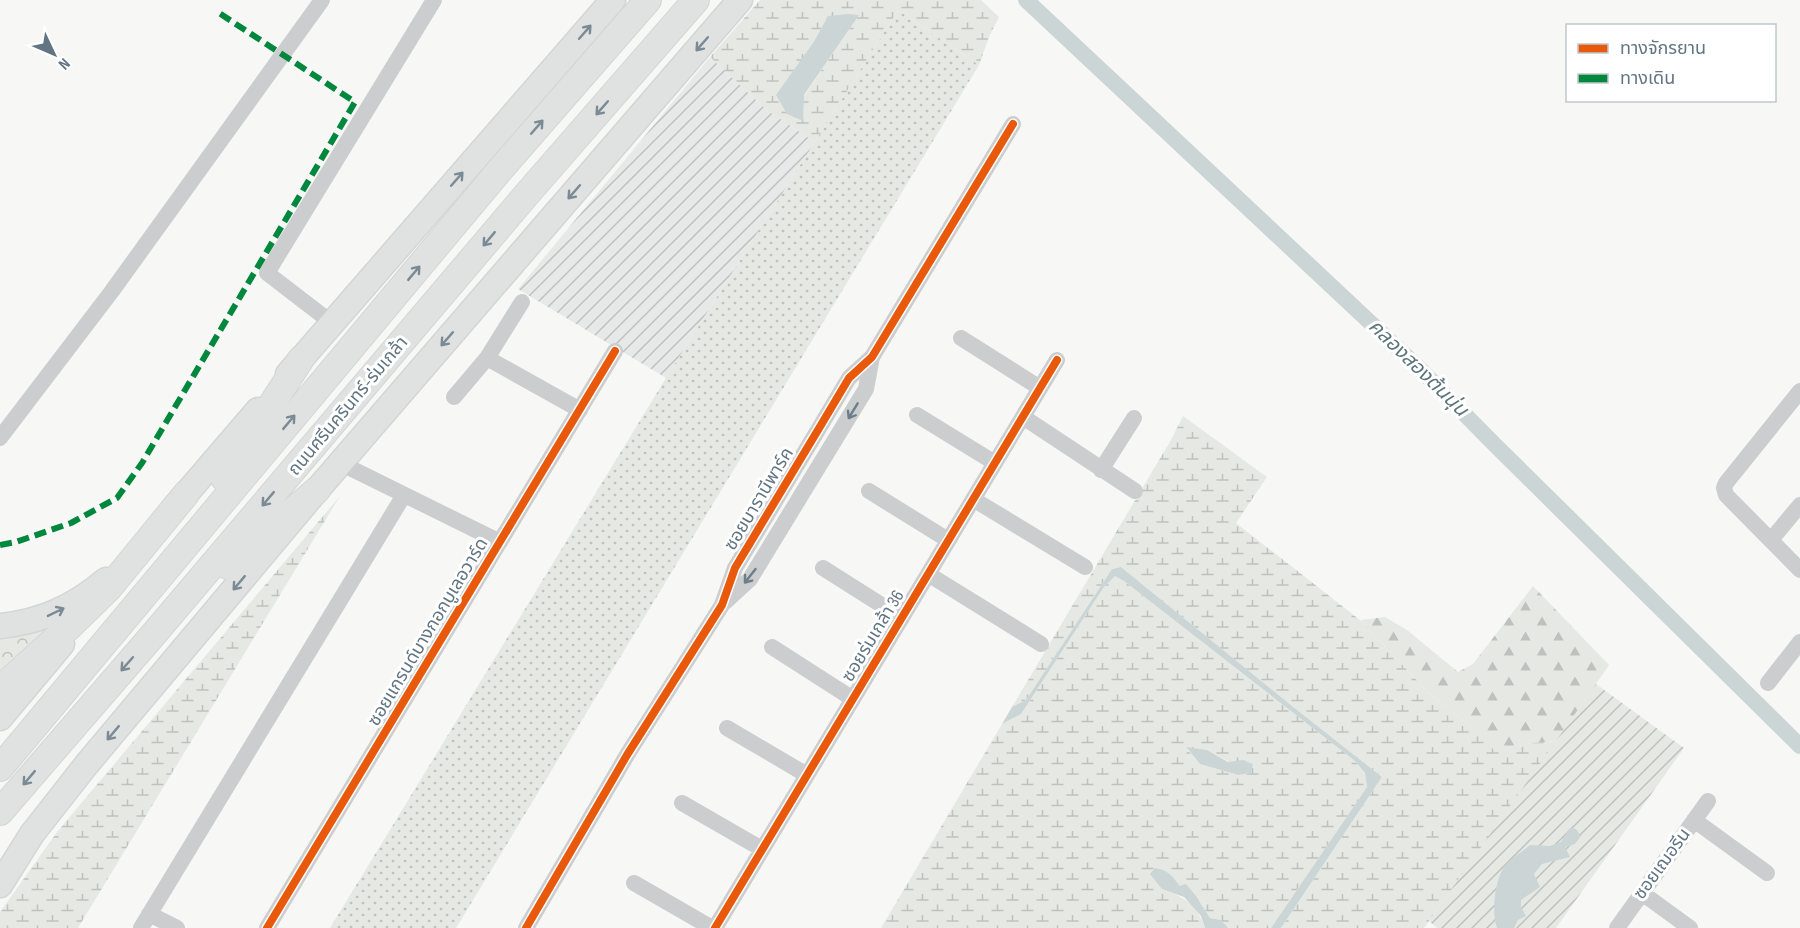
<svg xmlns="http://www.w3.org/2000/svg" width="1800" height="928" font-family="'Sofia Sans Condensed','Noto Sans Thai',sans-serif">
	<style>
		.industrial { fill: url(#industrial-furrows) }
		.grass { fill: url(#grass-dots) }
		.forest { fill: url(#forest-firs) }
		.wetland { fill: url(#wetland-marsh); fill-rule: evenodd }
		.park { fill: url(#park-crowns) }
		.garden { fill: url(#garden-furrows) }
		.water { fill: #cbd5d6 }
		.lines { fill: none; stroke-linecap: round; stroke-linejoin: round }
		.canal { stroke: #cbd5d6; stroke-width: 16 }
		.secondary-casing { stroke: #d4d5d6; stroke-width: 27 }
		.primary-casing { stroke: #d4d5d6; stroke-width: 28 }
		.street { stroke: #cccdce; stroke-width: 16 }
		.secondary { stroke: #e0e1e1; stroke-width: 24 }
		.primary { stroke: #e0e1e1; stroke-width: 26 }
		.quiet { stroke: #00873e; stroke-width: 6; stroke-dasharray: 12 6; stroke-linecap: butt }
		.cycleway-casing { stroke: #fff; stroke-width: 11 }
		.cycleway { stroke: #e8590c; stroke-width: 8 }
		.oneway { stroke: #7b8b95 }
		.oneway2 { stroke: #6d7e8a }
		.labels { text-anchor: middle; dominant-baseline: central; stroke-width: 6; stroke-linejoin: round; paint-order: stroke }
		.street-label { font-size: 18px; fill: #627582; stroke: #fff }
		.water-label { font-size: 20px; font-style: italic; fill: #5d757c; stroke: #fff }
	</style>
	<defs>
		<pattern id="industrial-furrows" width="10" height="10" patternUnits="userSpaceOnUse" patternTransform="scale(1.5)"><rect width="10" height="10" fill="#e7e9e8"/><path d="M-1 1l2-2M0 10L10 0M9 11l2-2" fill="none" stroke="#bfc1c1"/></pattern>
		<pattern id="grass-dots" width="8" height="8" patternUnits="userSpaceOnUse" patternTransform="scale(1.5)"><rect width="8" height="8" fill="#e6e9e3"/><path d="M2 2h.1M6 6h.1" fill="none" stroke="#bec1bd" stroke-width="1.8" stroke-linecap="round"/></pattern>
		<pattern id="forest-firs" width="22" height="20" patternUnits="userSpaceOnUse" patternTransform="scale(1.5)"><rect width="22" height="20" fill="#e6e9e3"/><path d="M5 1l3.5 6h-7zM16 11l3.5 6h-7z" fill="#bec1bd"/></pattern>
		<pattern id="wetland-marsh" width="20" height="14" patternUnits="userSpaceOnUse" patternTransform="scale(1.5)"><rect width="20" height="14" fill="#e6e9e3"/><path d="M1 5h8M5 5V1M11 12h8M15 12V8" fill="none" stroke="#bec1bd"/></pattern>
		<pattern id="park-crowns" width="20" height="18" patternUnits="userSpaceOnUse" patternTransform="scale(1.5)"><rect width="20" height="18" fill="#e6e9e3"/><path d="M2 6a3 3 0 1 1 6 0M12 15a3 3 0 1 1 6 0" fill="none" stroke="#bec1bd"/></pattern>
		<pattern id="garden-furrows" width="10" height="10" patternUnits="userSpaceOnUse" patternTransform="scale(1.5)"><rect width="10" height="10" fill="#e6e9e3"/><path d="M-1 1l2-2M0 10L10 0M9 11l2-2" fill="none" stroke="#bec1bd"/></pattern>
	</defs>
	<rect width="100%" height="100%" fill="#f7f7f6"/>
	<path class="industrial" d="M710 57 767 110 815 142 666 378 518 289Z"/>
	<path class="grass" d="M898 10 979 65 456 928H330L666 378Z"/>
	<path class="forest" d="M1533 586 1609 665 1557 741 1532 743 1494 751 1465 722 1428 692 1360 620 1385 617 1407 630 1458 672 1473 664Z"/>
	<path class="wetland" d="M760 0H981L999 17 989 37 979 65 898 10 815 142 767 110 710 57ZM828 16H858L804 96 813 43Z
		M1183 416 1267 477 1236 523 1360 620 1428 692 1465 722 1494 750 1532 743 1557 741 1424 928H1281L1382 777 1292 706 1121 567 1112 569 1026 700 1012 707 1171 440Z
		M340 496 78 928H0V912L57 832Z
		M1115 575 1124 581 1355 761 1365 773 1367 787 1271 928H1228L1221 920 1210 918C1196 895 1192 884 1162 889 1184 897 1197 904 1205 928H881L1002 724 1021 714 1104 587ZM1186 748 1207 750 1250 773 1238 775 1200 764Z"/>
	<path class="park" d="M62 623 0 675V634Z"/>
	<path class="garden" d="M1596 684 1684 748 1556 928H1437L1429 921Z"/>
	<path class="water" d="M848 14 859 15 804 95 803 121 787 114 776 95 813 43 828 16Z
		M1121 567 1292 706 1382 777 1281 928H1271L1367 787 1365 773 1355 761 1124 581 1115 576 1104 587 1021 714 1002 724 1012 707 1026 700 1112 569Z
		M1186 747 1207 750 1228 762 1243 760 1253 764 1251 773 1238 775 1200 764Z
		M1570 828 1576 829 1581 836 1575 844 1565 847 1570 857 1542 864 1534 874 1540 887 1521 900V907L1526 916 1518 920 1514 928H1497C1491 913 1495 880 1504 867 1510 859 1522 852 1530 845L1550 846 1561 842Z
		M1155 868C1167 870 1173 875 1179 886L1186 884 1196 896 1210 918 1221 920 1228 928H1205L1201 916 1184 897 1162 889 1150 874Z"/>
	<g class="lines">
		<path class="canal" d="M1026 0 1422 371 1496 446 1800 746"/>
		<g class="secondary-casing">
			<path id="secondary" d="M288 374 613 0
				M173 509 258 410
				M0 626C41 622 74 607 106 580
				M0 718 62 644
				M0 885 32 834 87 764 317 490 740 0"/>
		</g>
		<g class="primary-casing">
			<path id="primary" d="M224 478 301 359
				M228 566 317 490
				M0 689 70 626 109 588 186 494
				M0 768 499 171 648 0
				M0 812 153 635 527 194 696 0"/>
		</g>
		<path class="street" d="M332 323 267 273 434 0
			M961 338 1040 388
			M487 358 580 410
			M1800 391 1726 483 1724 488 1726 495 1800 570
			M454 397 487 358 522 302
			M917 415 995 463
			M1023 417 1135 491
			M0 438 112 291 322 0
			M340 463 500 542
			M1101 470 1134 418
			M869 491 948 540
			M973 499 1085 567
			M1771 540 1800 505
			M823 568 902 618
			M928 574 1041 644
			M725 602 750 579 866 389 872 357
			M772 647 853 699
			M1768 683 1800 642
			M727 728 807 775
			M682 803 762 849
			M1694 820 1767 873
			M634 883 712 928
			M1642 893 1690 928
			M149 914 177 928
			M141 928 404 495
			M267 928 615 351
			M526 928 627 755 722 605 735 568 821 425 849 378 872 357 1013 124
			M715 928 1057 360
			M1617 928 1708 801"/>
		<use href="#secondary" class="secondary"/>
		<use href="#primary" class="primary"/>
		<path class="quiet" d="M0 545 16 542 71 523 117 498 142 463 355 102 216 11"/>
		<g class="cycleway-casing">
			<path id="cycleway" d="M267 928 615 351
				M526 928 627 755 722 605 735 568 821 425 849 378 872 357 1013 124
				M715 928 1057 360"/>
		</g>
		<use href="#cycleway" class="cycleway"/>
	</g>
	<defs><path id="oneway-shaft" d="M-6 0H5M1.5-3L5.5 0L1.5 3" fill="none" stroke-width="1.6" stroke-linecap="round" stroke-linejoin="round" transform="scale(1.5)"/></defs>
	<g class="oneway">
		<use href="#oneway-shaft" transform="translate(585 32) rotate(-49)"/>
		<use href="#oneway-shaft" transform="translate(702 44) rotate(131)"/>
		<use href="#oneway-shaft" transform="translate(602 108) rotate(131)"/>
		<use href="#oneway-shaft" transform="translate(537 127) rotate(-49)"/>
		<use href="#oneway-shaft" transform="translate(457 179) rotate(-49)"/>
		<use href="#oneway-shaft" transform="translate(574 192) rotate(131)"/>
		<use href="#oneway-shaft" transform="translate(489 239) rotate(130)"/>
		<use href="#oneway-shaft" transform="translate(414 273) rotate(-50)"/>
		<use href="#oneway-shaft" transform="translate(447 339) rotate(131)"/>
		<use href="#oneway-shaft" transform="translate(289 422) rotate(-50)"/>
		<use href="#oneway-shaft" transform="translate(268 499) rotate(130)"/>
		<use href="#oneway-shaft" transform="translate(239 583) rotate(130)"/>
		<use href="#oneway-shaft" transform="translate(56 612) rotate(-26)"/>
		<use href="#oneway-shaft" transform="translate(127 664) rotate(131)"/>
		<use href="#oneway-shaft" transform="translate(113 733) rotate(130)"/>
		<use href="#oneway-shaft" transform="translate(29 778) rotate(130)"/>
	</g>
	<g class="oneway2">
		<use href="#oneway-shaft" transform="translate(853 411) rotate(121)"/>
		<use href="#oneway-shaft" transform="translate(750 576) rotate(128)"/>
	</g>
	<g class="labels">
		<g class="street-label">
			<text transform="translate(348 406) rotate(-50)">ถนนศรีนครินทร์-ร่มเกล้า</text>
			<text transform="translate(759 499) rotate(-59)">ซอยบารานีพาร์ค</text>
			<text transform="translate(428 632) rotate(-59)">ซอยแกรนด์บางกอกบูเลอวาร์ด</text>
			<text transform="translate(873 636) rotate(-59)">ซอยร่มเกล้า 36</text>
			<text transform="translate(1662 864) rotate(-54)">ซอยเฌอรีน</text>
		</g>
		<g class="water-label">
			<text transform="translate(1418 368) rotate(44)">คลองสองต้นนุ่น</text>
		</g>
	</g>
	<rect x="1566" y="24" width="210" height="78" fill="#ffffff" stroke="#c0c8cd" stroke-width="1.5"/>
	<rect x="1578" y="44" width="30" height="9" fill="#e8590c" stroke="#c0c8cd" stroke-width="1.5"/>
	<text x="1620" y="54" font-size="18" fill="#627582">ทางจักรยาน</text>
	<rect x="1578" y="74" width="30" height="9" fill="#00873e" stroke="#c0c8cd" stroke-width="1.5"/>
	<text x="1620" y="84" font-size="18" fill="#627582">ทางเดิน</text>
	<g transform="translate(54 54) rotate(134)" stroke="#ffffff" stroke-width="4.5" paint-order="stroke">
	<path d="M0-4.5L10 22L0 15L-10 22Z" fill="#627582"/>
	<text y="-9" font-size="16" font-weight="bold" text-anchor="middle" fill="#627582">N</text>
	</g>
</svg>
